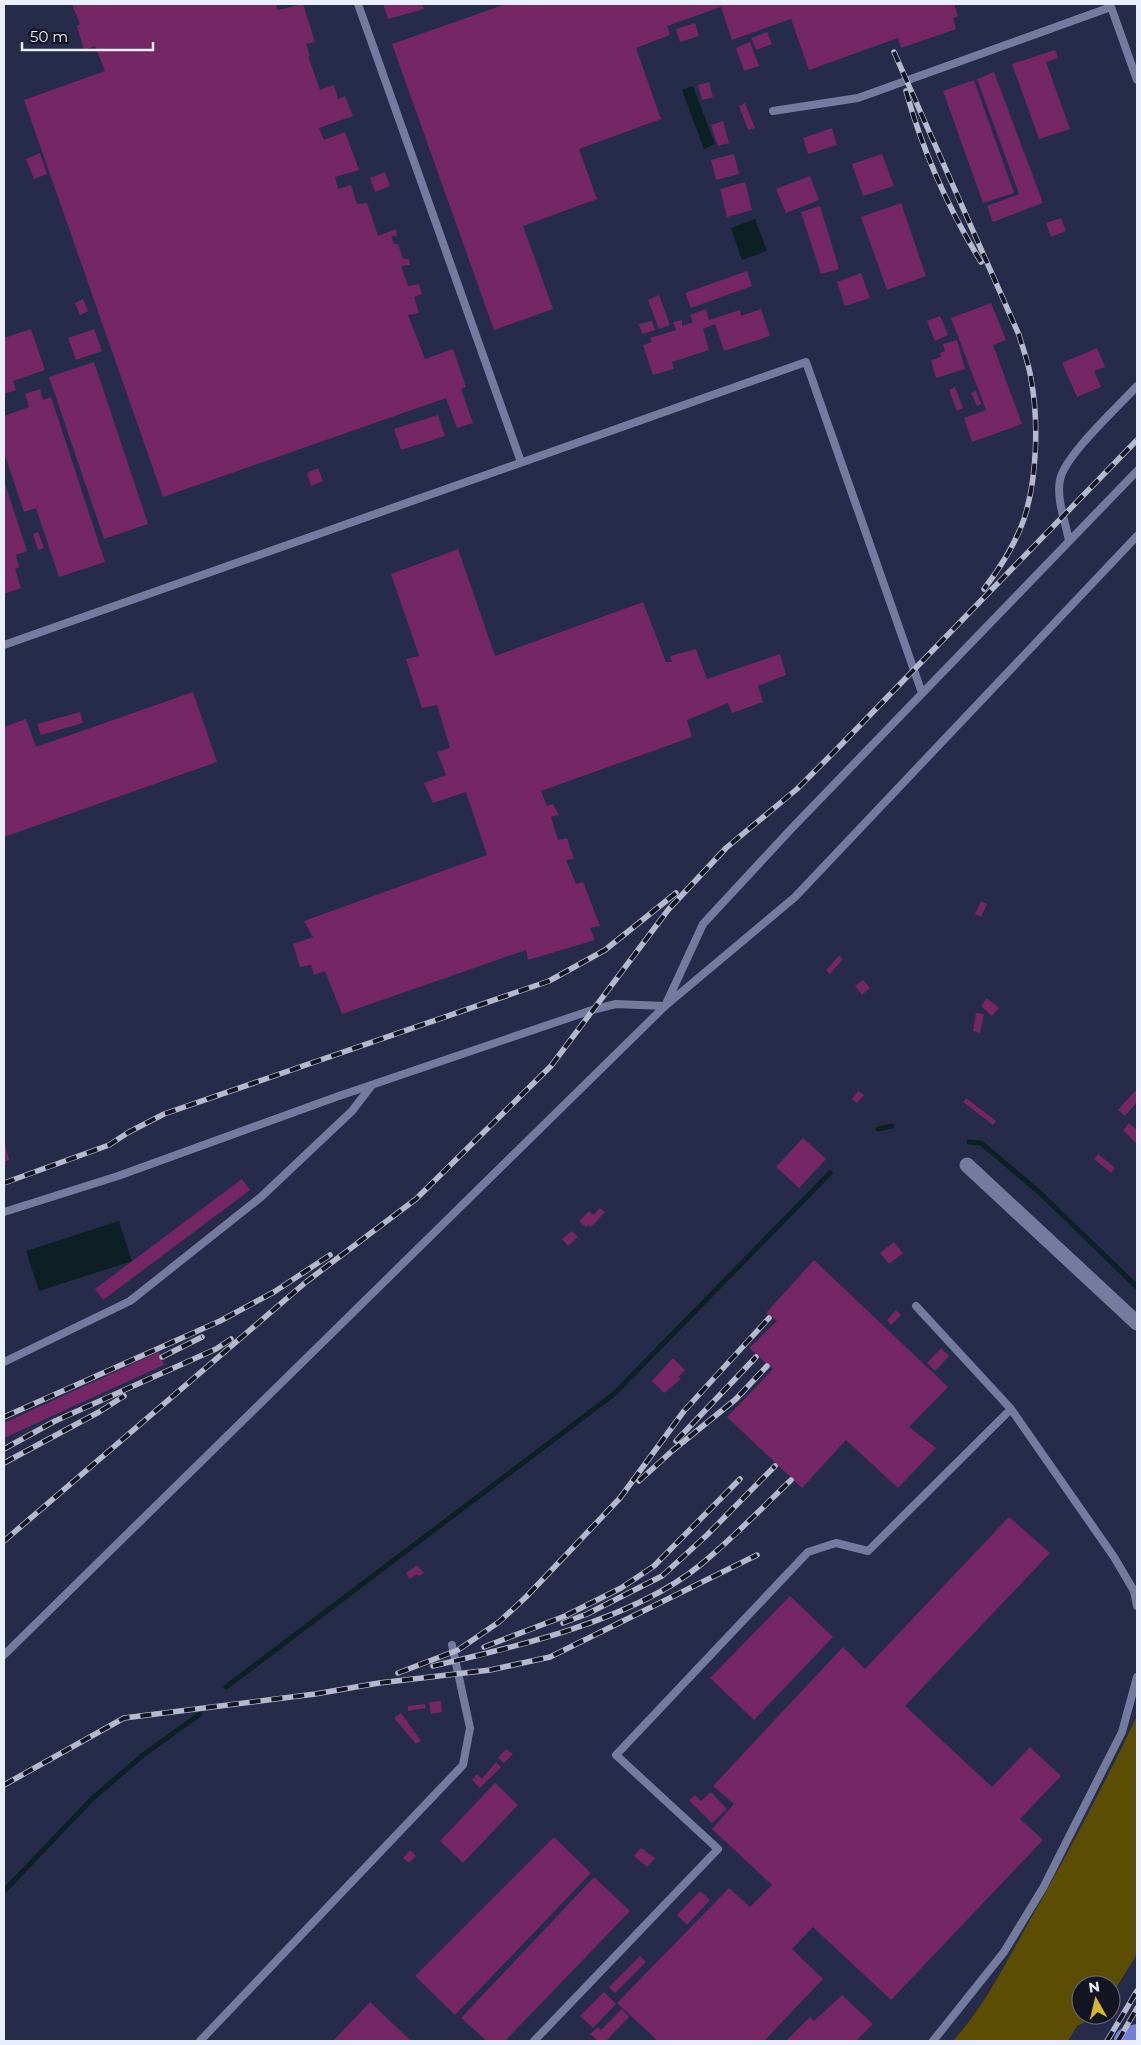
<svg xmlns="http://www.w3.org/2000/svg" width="1141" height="2045" font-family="Montserrat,sans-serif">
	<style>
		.green { fill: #5c4d03 }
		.water { fill: #0c1f24 }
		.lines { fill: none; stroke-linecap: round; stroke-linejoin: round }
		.stream { stroke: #0c1f24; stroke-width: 5 }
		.building { fill: #742665 }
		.service { stroke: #747b9f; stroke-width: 8 }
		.minor { stroke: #747b9f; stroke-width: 15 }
		.motorway { stroke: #737fd6; stroke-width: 28 }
		.rail-casing { stroke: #b5b9ce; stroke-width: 5.5 }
		.rail { stroke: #131523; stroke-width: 4; stroke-dasharray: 11; stroke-linecap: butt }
	</style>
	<rect width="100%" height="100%" fill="#272b4a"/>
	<path class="green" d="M1137 1716V1953L1134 1959 1111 1996V1985H1081V2015H1099L1077 2026 1068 2041H953C983 2008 1003 1968 1025 1929 1065 1859 1102 1789 1137 1716Z"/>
	<path class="water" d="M693 86 715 144 704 149 682 90Z
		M755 219 767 251 742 260 731 228Z
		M119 1221 132 1261 39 1291 26 1251Z"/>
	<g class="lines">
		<path class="stream" d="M878 1129 892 1126
			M969 1142 981 1143 1039 1192 1137 1287
			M226 1687 614 1394 830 1173
			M4 1891 92 1799 143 1755 200 1714"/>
	</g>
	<path class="building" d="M72 4H276L278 10 303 4 315 42 306 44 310 56H308L320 90 334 85 338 99 345 96 353 116 319 128 324 140 345 132 359 170 335 177 338 189 351 185 357 204 367 203 378 236 396 229 397 236H391L394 244H398L403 259H409L410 265 401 266 408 286 419 284 422 294 414 297 419 313 408 315 425 359 453 349 466 387 461 389 473 423 457 428 446 398 163 497 24 100 105 71 95 46 84 50 77 26 80 24Z
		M383 4H422L424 9 388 19Z
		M506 4H954L958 16 953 18 956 29 901 48 898 38 809 70 791 19 732 40 721 7 667 26 670 35 636 48 661 119 579 149 597 199 523 226 553 309 494 330 392 44Z
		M695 23 699 36 680 42 676 29Z
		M767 32 772 44 756 50 751 38Z
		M750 42 759 66 744 71 736 48Z
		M1055 50 1058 58 1046 62 1070 129 1039 139 1012 64Z
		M994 72 1043 203 993 222 987 206 1019 194 977 79Z
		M974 80 1014 193 983 203 943 91Z
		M709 82 713 97 702 100 698 85Z
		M745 103 755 128 748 130 739 106Z
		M723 121 729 143 718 146 711 125Z
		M832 128 837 145 808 154 803 138Z
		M40 153 47 174 34 179 26 159Z
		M734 154 739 174 716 180 711 160Z
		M882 154 894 186 863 196 852 164Z
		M385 172 390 186 375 192 370 178Z
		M810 176 819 200 786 213 776 189Z
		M745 182 752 210 727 217 720 189Z
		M901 203 926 276 887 290 861 217Z
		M820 206 839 269 821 274 801 212Z
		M1061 218 1066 231 1051 237 1046 223Z
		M747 271 752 286 691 308 685 293Z
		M861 273 870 298 845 306 837 282Z
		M659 295 670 325 659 329 648 300Z
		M83 299 88 311 80 315 75 303Z
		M991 303 1006 340 993 345 1022 424 972 442 964 418 986 410 951 318Z
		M706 309 709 320 740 310 741 316 761 309 770 336 724 351 715 324 703 329 709 350 672 362 674 369 653 375 643 345 652 342 650 338 676 330 673 322 682 320V326L693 322 690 315Z
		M940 316 948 335 935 341 927 321Z
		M652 321 655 330 642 334 639 324Z
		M31 329 45 370 13 381 16 390 4 394V338Z
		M94 329 102 351 76 360 68 338Z
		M957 340 965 369 936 378 931 360 941 357 940 353 945 351 943 344Z
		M1097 348 1105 367 1094 371 1101 387 1077 397 1062 363Z
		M94 362 148 524 104 539 49 377Z
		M955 387 963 408 957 411 949 390Z
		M40 389 43 400 51 397 105 562 59 577 36 508 24 512 4 452V416L29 407 25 394Z
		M976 391 981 404 977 406 971 393Z
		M438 415 445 436 401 450 394 429Z
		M318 468 323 481 311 486 307 473Z
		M4 481 27 551 16 555 19 567 15 569 21 588 4 594Z
		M38 532 44 548 38 550 33 534Z
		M458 549 495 656 643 602 666 662H672L670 656 696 649 707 679 780 654 786 675 758 686 763 702 732 713 728 703 687 720 692 737 541 791 547 806 553 804 559 815 551 817 558 840 567 838 574 859 566 860 576 884 583 882 600 926 590 928 595 940 528 960 526 950 342 1014 325 971 314 975 311 965 300 967 293 944 313 937 304 921 487 855 466 792 433 803 424 783 446 775 437 752 450 748 437 705 422 708 406 659 419 656 391 574Z
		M193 692 217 762 4 837V727L26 719 36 747Z
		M80 712 83 723 41 735 37 724Z
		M981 901 987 904 981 917 975 914Z
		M839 956 843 959 830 974 826 970Z
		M863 980 870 988 862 995 855 986Z
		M987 998 999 1008 992 1016 981 1006Z
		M976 1013 984 1014 980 1033 973 1031Z
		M1137 1089V1102L1125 1116 1118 1110Z
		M858 1091 864 1095 857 1103 852 1099Z
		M966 1098 996 1121 993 1125 963 1102Z
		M1129 1123 1137 1130V1144L1123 1130Z
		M803 1138 826 1159 799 1188 776 1167Z
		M4 1140 9 1160 4 1162Z
		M1098 1154 1115 1168 1111 1173 1094 1159Z
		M242 1179 250 1190 103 1300 95 1289Z
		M600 1208 605 1212 591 1227 588 1225 586 1227 579 1221 589 1211 593 1215Z
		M572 1231 578 1237 568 1246 562 1239Z
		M894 1242 903 1253 889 1264 880 1253Z
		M814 1260 948 1387 909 1427 936 1448 898 1488 846 1440 802 1488 727 1417 773 1369 749 1348 777 1321 766 1313Z
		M896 1310 901 1315 891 1325 887 1320Z
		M941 1348 949 1356 935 1371 927 1363Z
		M159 1352 164 1365 4 1438V1423Z
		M673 1358 685 1370 678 1377 681 1379 664 1393 652 1381Z
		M1009 1517 1050 1553 905 1706 992 1787 1030 1747 1061 1776 1020 1819 1043 1840 891 2000 813 1927 792 1949 823 1979 764 2041H658L617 2003 729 1888 750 1907 772 1885 712 1829 734 1804 713 1786 843 1647 865 1669Z
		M417 1565 424 1573 419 1576 417 1574 410 1579 406 1573Z
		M790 1596 833 1637 754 1720 710 1678Z
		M441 1701 442 1712 431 1714 429 1702Z
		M425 1704 426 1708 408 1711V1706Z
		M401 1713 421 1741 416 1744 394 1718Z
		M506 1749 513 1754 504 1763 498 1758Z
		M496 1762 501 1767 480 1788 472 1780 477 1774 482 1779Z
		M495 1783 518 1805 463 1863 440 1841Z
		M711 1792 727 1809 712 1823 689 1800 695 1795 701 1801Z
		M554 1837 591 1873 455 2015 415 1976Z
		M641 1848 655 1858 647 1867 634 1856Z
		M410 1850 416 1856 409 1863 403 1858Z
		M594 1877 630 1911 505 2041H487L461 2018Z
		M700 1891 710 1900 687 1925 677 1915Z
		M640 1956 646 1962 615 1993 609 1987Z
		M604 1992 616 2004 593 2028 580 2016Z
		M842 1995 873 2024 856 2041H786L810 2017 814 2021Z
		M370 2002 411 2041H333Z
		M622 2009 629 2017 606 2041H598L590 2034 598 2027 601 2030Z"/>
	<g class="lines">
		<path class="service" d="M358 4 521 462
			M1110 4 1137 80
			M773 111 858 98 1111 7
			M1069 541C1066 523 1056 499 1060 480 1064 456 1119 406 1137 386
			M4 645 806 362 922 693
			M666 1004 703 924 793 827 1137 471
			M4 1212 118 1176 336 1097 592 1010 616 1004 665 1006
			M916 1306 1011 1409 1114 1557 1134 1591 1137 1606
			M4 1362 130 1301 261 1197 352 1111 372 1085
			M4 1655 665 1006 795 897 1137 536
			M200 2041 463 1765 470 1728 452 1645
			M534 2041 718 1849 616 1755 808 1552 836 1543 868 1551 1011 1409
			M933 2041 1004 1952 1043 1888 1122 1732 1137 1677"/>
		<path class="minor" d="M967 1165 1137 1323"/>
		<path class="motorway" d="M1128 2041 1137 2038"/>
		<g class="rail-casing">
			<path id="rail" d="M894 52 1019 335C1023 349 1029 364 1031 379 1039 421 1037 479 1024 519 1015 545 1000 568 984 589
				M906 91C923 152 948 208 981 262
				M4 1183 109 1145 129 1132 164 1114 549 981 605 950 676 893
				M162 1357 202 1337
				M4 1417 220 1321 274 1292 330 1255
				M676 1441 756 1357
				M4 1449 55 1421 216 1349 231 1339
				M4 1463 99 1412 124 1396
				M639 1481 672 1451 736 1399 767 1366
				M4 1541 306 1282 416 1199 551 1066 668 910 726 848 797 789 836 750 1137 440
				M563 1623 587 1614 662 1576 707 1535 775 1466
				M484 1647 565 1616 621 1588 654 1566 740 1479
				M433 1666C516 1647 632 1620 699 1566 731 1540 761 1509 791 1480
				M398 1673 458 1650 499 1622 526 1597 620 1498 684 1411 769 1318
				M4 1785 124 1718 315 1694 379 1683 490 1670 550 1657 757 1555
				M1107 2041 1137 1991
				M1118 2041 1137 2008"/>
		</g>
		<use href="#rail" class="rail"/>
	</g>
	<rect width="1141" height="2045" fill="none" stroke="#ebeeff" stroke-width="10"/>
	<g transform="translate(1096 2000) rotate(352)"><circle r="24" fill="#131523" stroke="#696c7b"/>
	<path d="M0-4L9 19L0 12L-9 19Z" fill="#d2b635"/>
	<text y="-8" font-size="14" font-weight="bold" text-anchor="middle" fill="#ebeeff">N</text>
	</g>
	<path d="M22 42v8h131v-8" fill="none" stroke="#ebeeff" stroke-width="2.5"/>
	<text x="30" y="42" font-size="15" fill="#ebeeff" stroke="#131523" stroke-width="4" paint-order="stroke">50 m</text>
</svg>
